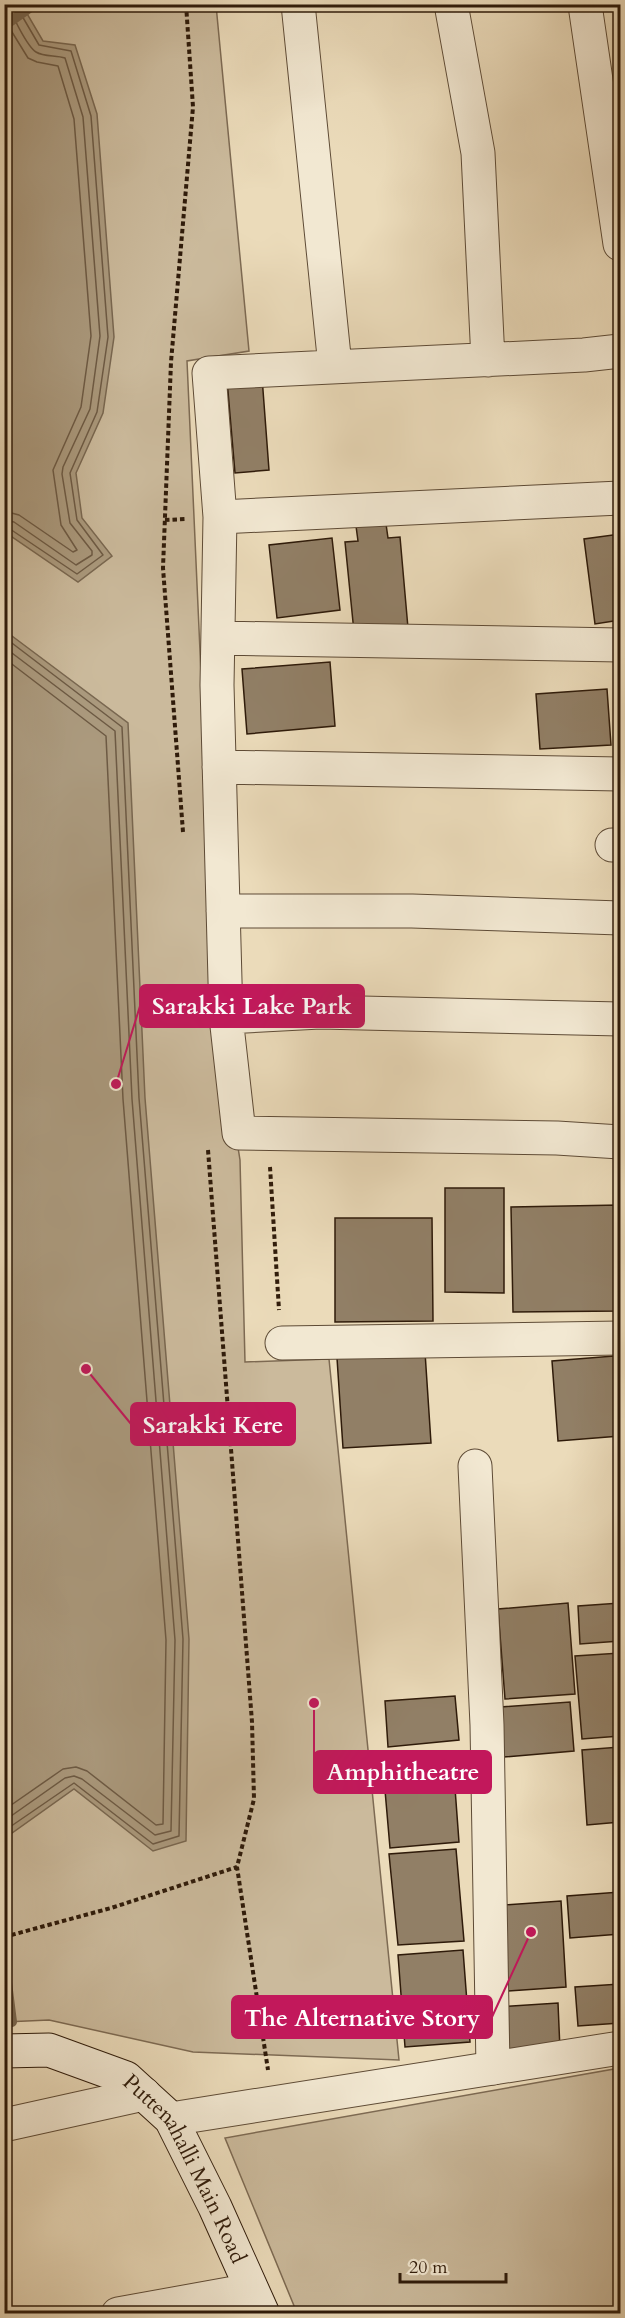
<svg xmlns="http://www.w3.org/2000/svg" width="625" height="2318" font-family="Cardo,serif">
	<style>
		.green { fill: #cbba9c; stroke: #7d6a53; stroke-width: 1.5 }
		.water { fill: #ab9a7e; stroke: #796750; stroke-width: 1.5 }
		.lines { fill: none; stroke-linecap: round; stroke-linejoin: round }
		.shore { stroke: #6d5a44; stroke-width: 1.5 }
		.stream { stroke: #796750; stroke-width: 10 }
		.building { fill: #917f66; stroke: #2f1b0a; stroke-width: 1.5 }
		.minor-casing { stroke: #5e4b36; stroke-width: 35 }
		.tertiary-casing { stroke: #5e4b36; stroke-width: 35 }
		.secondary-casing { stroke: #2f1b0a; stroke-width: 35 }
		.path { stroke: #2f1b0a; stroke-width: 4; stroke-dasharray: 4.5 3; stroke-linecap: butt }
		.minor { stroke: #f2e8d2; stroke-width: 33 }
		.tertiary { stroke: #f2e8d2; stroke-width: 33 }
		.secondary { stroke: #f2e8d2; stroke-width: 33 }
		.labels { text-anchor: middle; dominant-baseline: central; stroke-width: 6; stroke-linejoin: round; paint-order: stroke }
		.street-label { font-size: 22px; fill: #2f1b0a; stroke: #f2e8d2 }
		.leader { fill: none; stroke: #c2185b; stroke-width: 2 }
		.callout-dot { fill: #c2185b; stroke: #f2e8d2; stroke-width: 2 }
		.callout { fill: #c2185b; stroke: #c2185b; stroke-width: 2 }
		.callout-label { font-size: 24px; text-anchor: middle; font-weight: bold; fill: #fff }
	</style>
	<rect width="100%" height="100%" fill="#ebdbba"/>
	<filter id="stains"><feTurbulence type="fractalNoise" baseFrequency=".00333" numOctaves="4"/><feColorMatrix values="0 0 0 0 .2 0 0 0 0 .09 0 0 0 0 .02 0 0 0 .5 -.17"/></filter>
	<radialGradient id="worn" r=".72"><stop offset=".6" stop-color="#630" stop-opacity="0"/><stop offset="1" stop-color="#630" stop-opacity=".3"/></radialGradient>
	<path class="green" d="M4 5H216L249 351 187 361 216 1008 240 1160 245 1362 329 1359 399 2060 193 2052 49 2020 5 2022Z
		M620 2068V2313H297L225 2138Z"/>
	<path class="water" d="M4 5H22L43 41 75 45 97 114 114 337 103 413 76 473 82 518 112 556 78 582 5 532Z
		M4 630 128 723 145 1098 189 1639 186 1841 153 1851 74 1789 5 1838Z"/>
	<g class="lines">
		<path class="shore" d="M4 19 28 58 37 62 58 66 74 119 91 336 81 407 53 470 61 525 77 550 73 552 19 515 4 511
			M4 520 14 522 76 565 92 555V551L70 523 62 474 63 467 90 409 100 336 83 117 65 58C56 55 44 57 36 52 28 47 10 14 10 4
			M4 528 10 529 77 574 103 555 77 520 70 473 97 412 108 337 91 116 71 51 39 45 18 9 17 4
			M4 637 122 727 139 1098 183 1639 179 1836 153 1844 74 1783 4 1831
			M4 647 115 731 132 1099 175 1640 171 1831 155 1835 82 1779 74 1776 65 1778 4 1821
			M4 658 106 736 123 1099 166 1640 163 1824 156 1825 87 1771 76 1767 63 1769 4 1810"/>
		<path class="stream" d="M4 26 35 4
			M4 1959 12 2022"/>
	</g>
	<path class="building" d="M262 377 269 470 235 473 227 380Z
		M386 524 388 538 400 537 408 628 354 632 345 542 358 541 356 526Z
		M620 534V620L595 624 584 539Z
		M332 538 340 610 277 618 269 545Z
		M330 662 335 726 247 734 242 669Z
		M607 689 611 745 540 749 536 694Z
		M620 949V1009H618Z
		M445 1188H504V1293L445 1292Z
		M620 1205V1311L513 1312 511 1207Z
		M335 1218H432L433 1321 335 1322Z
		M425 1352 431 1443 343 1448 337 1358Z
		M614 1356 620 1436 558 1441 552 1361Z
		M568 1603 575 1694 505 1699 498 1609Z
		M620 1603V1641L580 1644 578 1606Z
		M620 1653V1736L582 1739 575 1656Z
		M455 1696 459 1740 388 1747 385 1701Z
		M570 1702 574 1751 504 1757 501 1707Z
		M620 1747V1822L587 1825 582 1750Z
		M453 1761 459 1842 390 1848 383 1767Z
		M456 1849 464 1941 398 1945 389 1854Z
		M620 1892V1934L570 1938 567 1896Z
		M561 1901 566 1987 508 1991 503 1905Z
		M463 1950 470 2042 405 2047 398 1955Z
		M620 1984V2023L578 2026 575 1987Z
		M558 2003 560 2050 498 2054 496 2007Z"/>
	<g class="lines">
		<g class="minor-casing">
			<path id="minor" d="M298 4 335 366
				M451 4 478 153 488 360
				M585 5 620 244
				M620 351 584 355 209 373 220 517 217 685 226 1017 239 1133 557 1138 620 1142
				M220 517 620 498
				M218 638 620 645
				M219 767 620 774
				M612 845H620
				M223 911H412L620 918
				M226 1017 320 1012 620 1019
				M282 1343 620 1338
				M475 1466 487 1725 493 2068
				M4 2125 144 2094
				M118 2314 251 2290"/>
		</g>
		<g class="tertiary-casing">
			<path id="tertiary" d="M171 2119 620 2048"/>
		</g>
		<g class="secondary-casing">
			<g id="secondary">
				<path id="s1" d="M4 2051 49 2050 126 2078 171 2119 215 2207 263 2314"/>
			</g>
		</g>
		<path class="path" d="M165 520 186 519
			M183 832 163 568 171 362 193 107 186 4
			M208 1150 252 1722 254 1799 237 1867 268 2070
			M270 1167 279 1310
			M4 1937 111 1908 237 1867"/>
		<use href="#minor" class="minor"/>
		<use href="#tertiary" class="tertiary"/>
		<use href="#secondary" class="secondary"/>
	</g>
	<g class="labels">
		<g class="street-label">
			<text stroke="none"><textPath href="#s1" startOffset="237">Puttenahalli Main Road</textPath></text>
		</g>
	</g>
	<path class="leader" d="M116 1084L140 1006M86 1369L131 1424M314 1703L314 1772M531 1932L492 2017"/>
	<g class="callout-dot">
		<circle cx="116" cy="1084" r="6"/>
		<circle cx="86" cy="1369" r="6"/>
		<circle cx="314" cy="1703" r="6"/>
		<circle cx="531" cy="1932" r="6"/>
	</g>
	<g class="callout">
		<rect x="140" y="985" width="224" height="42" rx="6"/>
		<rect x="131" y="1403" width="164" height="42" rx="6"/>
		<rect x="314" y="1751" width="177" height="42" rx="6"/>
		<rect x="232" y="1996" width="260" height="42" rx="6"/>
	</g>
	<g class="callout-label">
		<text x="252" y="1014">Sarakki Lake Park</text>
		<text x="213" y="1433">Sarakki Kere</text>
		<text x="403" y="1780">Amphitheatre</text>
		<text x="362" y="2026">The Alternative Story</text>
	</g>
	<rect width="625" height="2318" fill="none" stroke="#ebdbba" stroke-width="24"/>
	<rect x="6" y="6" width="613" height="2306" fill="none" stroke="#2f1b0a" stroke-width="3"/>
	<rect x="12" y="12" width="601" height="2294" fill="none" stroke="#2f1b0a" stroke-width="1.5"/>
	<path d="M400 2273v9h106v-9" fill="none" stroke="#2f1b0a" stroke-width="3"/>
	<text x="409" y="2273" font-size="18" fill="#2f1b0a" stroke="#f2e8d2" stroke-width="4.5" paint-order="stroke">20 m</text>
	<rect width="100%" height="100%" filter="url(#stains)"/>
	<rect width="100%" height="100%" fill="url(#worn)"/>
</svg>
